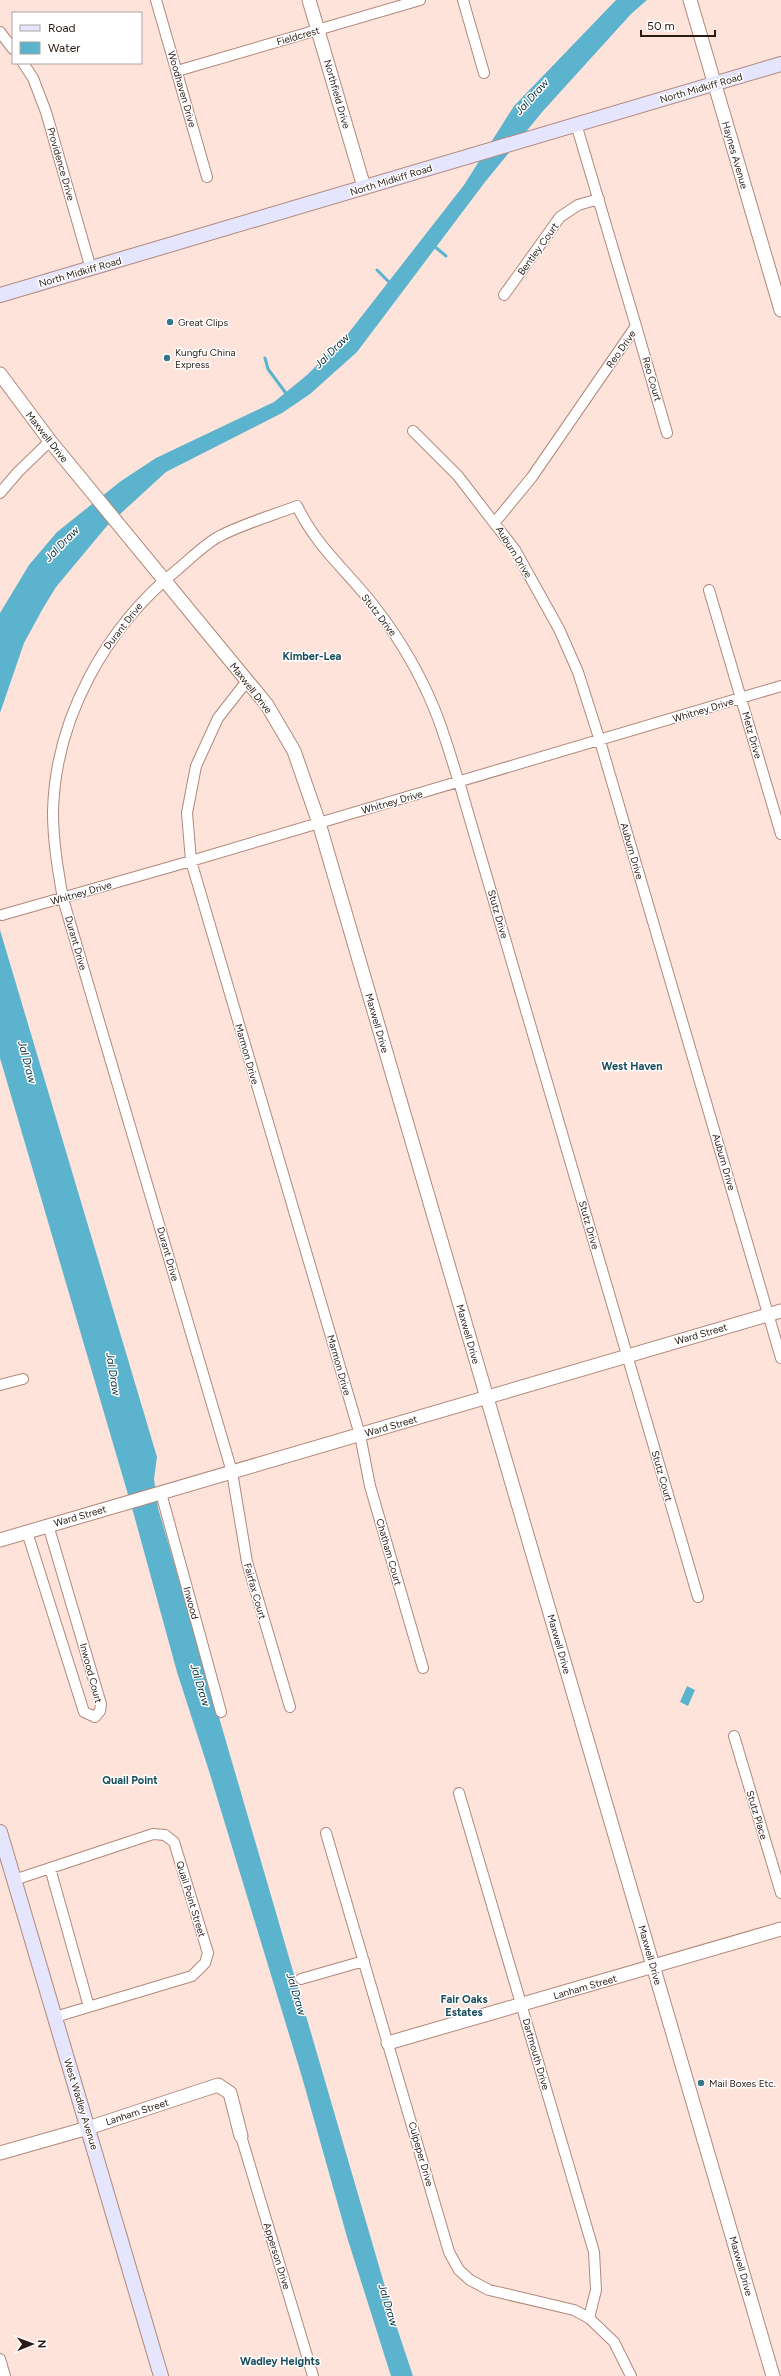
<svg xmlns="http://www.w3.org/2000/svg" width="781" height="2376" font-family="Figtree,sans-serif">
	<style>
		.water { fill: #5cb3ce }
		.lines { fill: none; stroke-linecap: round; stroke-linejoin: round }
		.stream { stroke: #5cb3ce; stroke-width: 3 }
		.minor-casing { stroke: #b0887a; stroke-width: 12 }
		.tertiary-casing { stroke: #b0887a; stroke-width: 15 }
		.secondary-casing { stroke: #b0887a; stroke-width: 16 }
		.minor { stroke: #fff; stroke-width: 10 }
		.tertiary { stroke: #fff; stroke-width: 13 }
		.secondary { stroke: #e5e6fe; stroke-width: 14 }
		.poi-dot { fill: #37778a; stroke: #fff; stroke-width: 1.5 }
		.labels { text-anchor: middle; dominant-baseline: central; stroke-width: 3; stroke-linejoin: round; paint-order: stroke }
		.street-label { font-size: 10px; fill: #2a1b15; stroke: #fff }
		.poi-label { font-size: 10px; fill: #2a1b15; stroke: #fff; text-anchor: start }
		.water-label { font-size: 11px; font-style: italic; fill: #07323d; stroke: #fff }
		.neighbourhood-label { font-size: 11px; font-weight: bold; fill: #194e5d; stroke: #fff }
	</style>
	<rect width="100%" height="100%" fill="#fee3da"/>
	<path class="water" d="M616 0H647L631 14 543 111 485 182 357 352 310 394 282 413 166 472 106 527 56 587 42 610 24 643 0 713V613L29 565 57 532 121 481 156 458 274 402 307 375 347 335 464 185 514 106Z
		M0 930 157 1457 154 1479 158 1508 397 2328 413 2376H391L347 2237 302 2077 209 1771 177 1672 134 1515 0 1058Z
		M687 1686 695 1690 688 1706 680 1702Z"/>
	<g class="lines">
		<path class="stream" d="M434 246 446 256
			M377 270 391 284
			M265 358 268 369 288 396"/>
		<g class="minor-casing">
			<path id="minor" d="M156 0 207 177
				M463 0 484 73
				M0 32 13 49
				M23 63 33 78 46 112 91 269
				M177 71 420 0
				M504 295 560 217 578 205 599 199
				M636 326 667 433
				M413 431 458 476 515 550 559 629 578 672 600 741 781 1358
				M0 493 18 472 50 441
				M495 522 532 477 636 326 576 124
				M709 590 781 834
				M247 681 218 718 196 766 187 813 191 861 360 1435 370 1486 423 1668
				M2 915 191 861 781 686
				M0 1385 23 1379
				M161 1493 221 1712
				M27 1532 84 1712 95 1717 100 1711 101 1704 48 1525
				M290 1707 247 1562 232 1472 63 899C58 870 53 842 53 812 55 718 106 627 178 569 190 559 204 545 218 537 242 524 271 516 297 506 319 551 350 573 378 611 400 640 420 674 434 708 444 732 451 758 459 782L698 1597
				M734 1736 781 1893
				M459 1793 594 2252 596 2290 589 2318
				M326 1833 449 2252 459 2270 470 2280 489 2290 574 2310 589 2318 614 2342 631 2376
				M50 1868 89 2007
				M14 1880 153 1834 165 1835 174 1842 208 1953 205 1963 192 1976 55 2017
				M301 1979 364 1961
				M241 2136 313 2376
				M0 2359 5 2376"/>
		</g>
		<g class="tertiary-casing">
			<path id="tertiary" d="M309 0 364 187
				M690 0 781 310
				M0 374 50 441 267 705 294 751 319 823 773 2376
				M0 1540 781 1311
				M388 2043 781 1929
				M0 2153 88 2128 218 2085 230 2093 241 2136"/>
		</g>
		<g class="secondary-casing">
			<path id="secondary" d="M0 295 781 64
				M0 1832 161 2376"/>
		</g>
		<use href="#minor" class="minor"/>
		<use href="#tertiary" class="tertiary"/>
		<use href="#secondary" class="secondary"/>
	</g>
	<g class="poi-dot">
		<circle cx="170" cy="322" r="4"/>
		<circle cx="167" cy="358" r="4"/>
		<circle cx="701" cy="2083" r="4"/>
	</g>
	<g class="labels">
		<g class="street-label">
			<text transform="translate(298 36) rotate(-16)">Fieldcrest</text>
			<text transform="translate(701 88) rotate(-16)">North Midkiff Road</text>
			<text transform="translate(182 89) rotate(74)">Woodhaven Drive</text>
			<text transform="translate(337 94) rotate(74)">Northfield Drive</text>
			<text transform="translate(735 155) rotate(74)">Haynes Avenue</text>
			<text transform="translate(61 164) rotate(74)">Providence Drive</text>
			<text transform="translate(391 180) rotate(-17)">North Midkiff Road</text>
			<text transform="translate(538 249) rotate(-54)">Bentley Court</text>
			<text transform="translate(80 272) rotate(-16)">North Midkiff Road</text>
			<text transform="translate(621 349) rotate(-55)">Reo Drive</text>
			<text transform="translate(652 379) rotate(74)">Reo Court</text>
			<text transform="translate(47 437) rotate(52)">Maxwell Drive</text>
			<text transform="translate(514 552) rotate(58)">Auburn Drive</text>
			<text transform="translate(379 615) rotate(52)">Stutz Drive</text>
			<text transform="translate(123 626) rotate(-52)">Durant Drive</text>
			<text transform="translate(251 688) rotate(52)">Maxwell Drive</text>
			<text transform="translate(703 710) rotate(-17)">Whitney Drive</text>
			<text transform="translate(752 735) rotate(74)">Metz Drive</text>
			<text transform="translate(392 802) rotate(-16)">Whitney Drive</text>
			<text transform="translate(632 851) rotate(74)">Auburn Drive</text>
			<text transform="translate(81 893) rotate(-16)">Whitney Drive</text>
			<text transform="translate(498 914) rotate(74)">Stutz Drive</text>
			<text transform="translate(76 943) rotate(74)">Durant Drive</text>
			<text transform="translate(377 1023) rotate(74)">Maxwell Drive</text>
			<text transform="translate(247 1054) rotate(74)">Marmon Drive</text>
			<text transform="translate(724 1162) rotate(74)">Auburn Drive</text>
			<text transform="translate(589 1225) rotate(74)">Stutz Drive</text>
			<text transform="translate(168 1254) rotate(74)">Durant Drive</text>
			<text transform="translate(468 1334) rotate(74)">Maxwell Drive</text>
			<text transform="translate(701 1334) rotate(-16)">Ward Street</text>
			<text transform="translate(339 1365) rotate(74)">Marmon Drive</text>
			<text transform="translate(391 1426) rotate(-16)">Ward Street</text>
			<text transform="translate(662 1476) rotate(74)">Stutz Court</text>
			<text transform="translate(80 1516) rotate(-16)">Ward Street</text>
			<text transform="translate(389 1552) rotate(74)">Chatham Court</text>
			<text transform="translate(255 1591) rotate(74)">Fairfax Court</text>
			<text transform="translate(191 1603) rotate(75)">Inwood</text>
			<text transform="translate(559 1644) rotate(74)">Maxwell Drive</text>
			<text transform="translate(91 1673) rotate(75)">Inwood Court</text>
			<text transform="translate(757 1815) rotate(73)">Stutz Place</text>
			<text transform="translate(191 1899) rotate(73)">Quail Point Street</text>
			<text transform="translate(650 1955) rotate(74)">Maxwell Drive</text>
			<text transform="translate(585 1987) rotate(-16)">Lanham Street</text>
			<text transform="translate(536 2054) rotate(74)">Dartmouth Drive</text>
			<text transform="translate(81 2104) rotate(73)">West Wadley Avenue</text>
			<text transform="translate(137 2112) rotate(-18)">Lanham Street</text>
			<text transform="translate(421 2154) rotate(74)">Culpeper Drive</text>
			<text transform="translate(277 2256) rotate(73)">Apperson Drive</text>
			<text transform="translate(741 2266) rotate(74)">Maxwell Drive</text>
		</g>
		<g class="poi-label">
			<text x="178" y="322">Great Clips</text>
			<text x="175" y="352">Kungfu China<tspan x="175" dy="12">Express</tspan></text>
			<text x="709" y="2083">Mail Boxes Etc.</text>
		</g>
		<g class="water-label">
			<text transform="translate(532 97) rotate(-48)">Jal Draw</text>
			<text transform="translate(332 351) rotate(-45)">Jal Draw</text>
			<text transform="translate(62 544) rotate(-46)">Jal Draw</text>
			<text transform="translate(27 1062) rotate(75)">Jal Draw</text>
			<text transform="translate(113 1374) rotate(81)">Jal Draw</text>
			<text transform="translate(200 1685) rotate(73)">Jal Draw</text>
			<text transform="translate(296 1994) rotate(73)">Jal Draw</text>
			<text transform="translate(388 2305) rotate(73)">Jal Draw</text>
		</g>
		<g class="neighbourhood-label">
			<text x="312" y="656">Kimber-Lea</text>
			<text x="632" y="1066">West Haven</text>
			<text x="130" y="1780">Quail Point</text>
			<text x="464" y="1999">Fair Oaks<tspan x="464" dy="13">Estates</tspan></text>
			<text x="280" y="2361">Wadley Heights</text>
		</g>
	</g>
	<rect x="12" y="12" width="130" height="52" fill="#ffffff" stroke="#aaa4a1"/>
	<rect x="20" y="25" width="20" height="6" fill="#e5e6fe" stroke="#aaa4a1"/>
	<text x="48" y="32" font-size="12" fill="#2a1b15">Road</text>
	<rect x="20" y="42" width="20" height="12" fill="#5cb3ce" stroke="#aaa4a1"/>
	<text x="48" y="52" font-size="12" fill="#2a1b15">Water</text>
	<g transform="translate(32 2344) rotate(89)" stroke="#ffffff" stroke-width="3" paint-order="stroke">
	<path d="M0-3L7 15L0 10L-7 15Z" fill="#2a1b15"/>
	<text y="-6" font-size="11" font-weight="bold" text-anchor="middle" fill="#2a1b15">N</text>
	</g>
	<path d="M641 30v6h74v-6" fill="none" stroke="#2a1b15" stroke-width="2"/>
	<text x="647" y="30" font-size="12" fill="#2a1b15" stroke="#ffffff" stroke-width="3" paint-order="stroke">50 m</text>
</svg>
